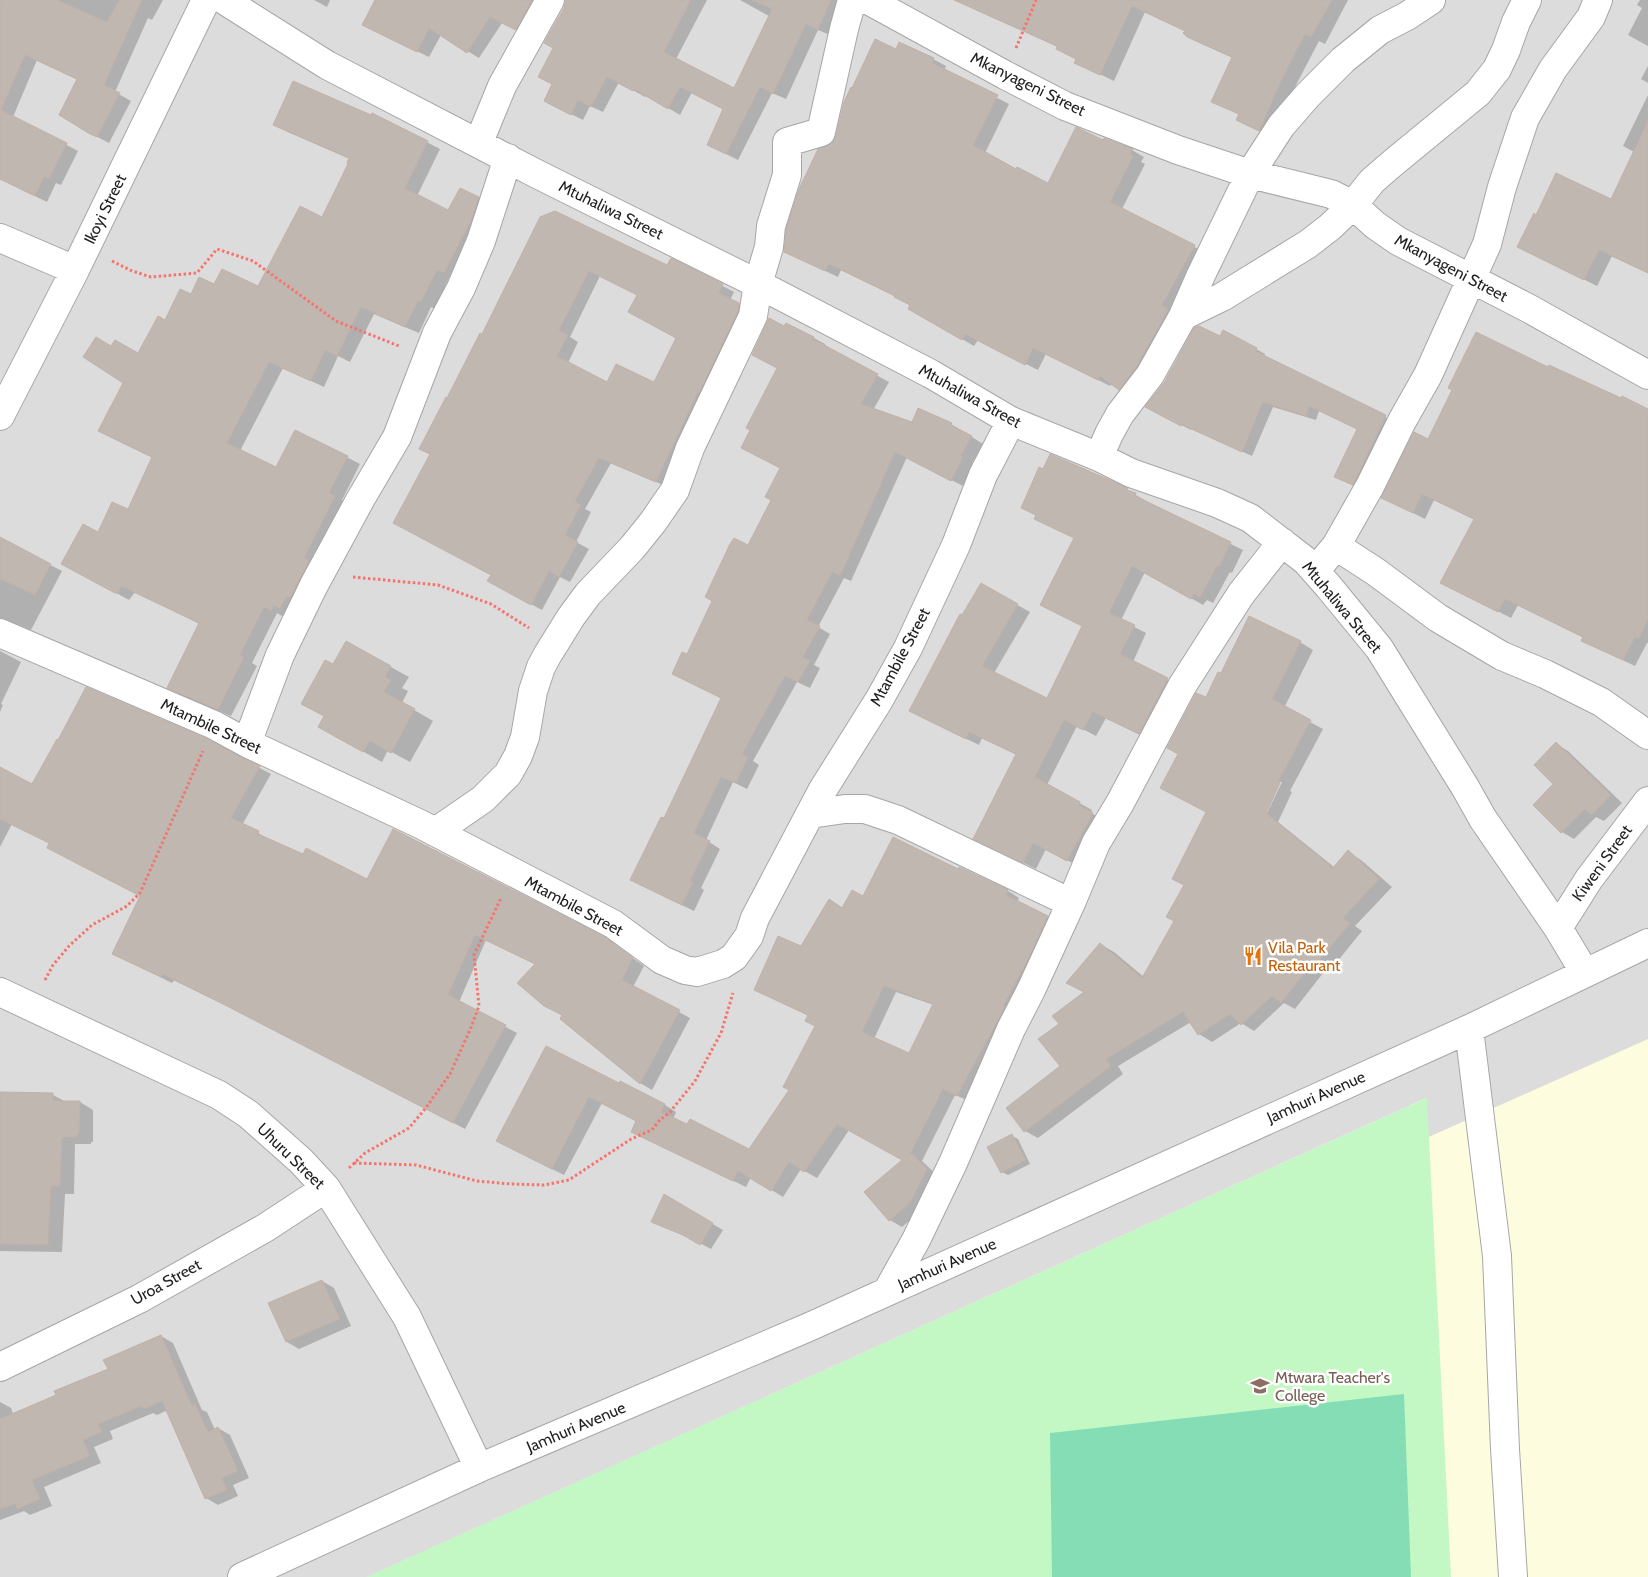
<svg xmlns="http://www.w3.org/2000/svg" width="1648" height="1577" font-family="Cabin,sans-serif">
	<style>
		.residential { fill: #dddcdc }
		.education { fill: #fefcdf }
		.park { fill: #c3f8c4 }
		.pitch { fill: #85ddb5 }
		.shadow { fill: #0003; fill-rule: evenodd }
		.building { fill: #c0b7b1; stroke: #c1b1a8; fill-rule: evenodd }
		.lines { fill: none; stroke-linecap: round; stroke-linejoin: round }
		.minor-casing { stroke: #a6a6a6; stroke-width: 30 }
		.path { stroke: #f7746e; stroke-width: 3; stroke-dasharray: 2.5 2.5; stroke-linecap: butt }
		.minor { stroke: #fff; stroke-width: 28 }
		.labels { text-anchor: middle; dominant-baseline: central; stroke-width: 5; stroke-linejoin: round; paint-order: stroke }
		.street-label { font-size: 16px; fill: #1f1f1f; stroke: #fff }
		.food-label { font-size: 16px; fill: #c56008; stroke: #fff; text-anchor: start }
		.education-label { font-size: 16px; fill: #785e54; stroke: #fff; text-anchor: start }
	</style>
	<rect width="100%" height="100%" fill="#efebe5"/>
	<path class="residential" d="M0 0H1648V1577H1451L1426 1098 367 1577H0Z"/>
	<path class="education" d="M1648 1039V1577H444L1301 1194Z"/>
	<path class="park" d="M1427 1098 1451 1577H367Z"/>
	<path class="pitch" d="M1404 1394 1411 1577H1052L1050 1433Z"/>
	<path class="shadow" d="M0 0H163L152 20 148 18 115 92 131 101 109 143 90 133 78 80 37 60 13 117 78 151 61 185 56 183 47 202 0 179Z
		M314 0H330L327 7Z
		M376 0H547L528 35 502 23 479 58 441 35 429 57 375 31Z
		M567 0H707L676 59 734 89 769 16 740 0H845L830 35 818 30 786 99 772 93 738 160 720 151 725 109 692 92 680 115 646 95 645 97 619 82 603 112 590 106 583 120 557 107 554 84 555 48Z
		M960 0H1348L1325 44 1319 41 1295 87 1272 137 1251 127 1240 115 1212 101 1233 58 1202 44 1186 31 1145 12 1114 81 1075 62 1077 59 1057 49 1058 47 978 11Z
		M1640 0H1648V46L1628 35 1642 8 1637 5Z
		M896 50 933 59 946 66 944 71 1009 104 985 153 1017 171 1048 185 1104 141 1132 150 1144 157 1141 162 1145 164 1122 209 1206 253 1132 396 1112 383 1110 386 1046 354 1038 370 978 340 974 346 910 309 911 306 896 296 841 270 838 277 798 258 833 144Z
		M1648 66V83L1641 79Z
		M1648 95V273L1612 256 1597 286 1531 253 1537 216 1611 201 1634 152 1623 146Z
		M373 114 440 149 417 196 448 211 478 198 491 205 457 280 450 276 435 309 431 307 419 333 374 314 350 362 338 356 324 387 283 368 240 451 277 469 296 431 360 464 342 500 347 504 284 617 277 613 252 663 257 666 231 716 181 695 169 687 200 624 135 592 129 600 75 570 99 534 128 510 153 458 112 438 124 382 112 348 138 355 166 322 192 296 215 286 259 288 323 218 350 163V159L288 132 275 125 371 117Z
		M541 218 668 267 672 260 734 292 730 300 750 311 668 487 611 463 585 509 591 512 576 542 589 549 570 582 560 577 542 610 500 587 431 454 448 400 483 335ZM600 276 638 295 678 338 654 384 607 383 568 363 578 342 570 337Z
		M786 324 814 338 825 344 824 347 889 382 873 410 912 424H951L983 444 972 463 974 465 963 486 907 457 851 581 844 578 818 627 830 634 814 665 820 668 810 688 797 682 753 761 759 765 747 789 733 782 706 840 720 849 701 888 704 890 694 911 643 886 664 820 723 698 687 656 773 500 782 468 778 368Z
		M1220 338 1256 349 1265 354 1264 357 1395 422 1362 490 1346 482 1358 429 1319 411 1316 420 1273 407 1252 456 1191 429V430L1156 412Z
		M1549 369 1648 411V643H1647L1635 666 1595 647 1584 638 1518 605 1511 618 1454 589 1475 520 1434 500 1425 519 1383 498 1428 440Z
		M1051 455 1127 490 1148 502 1147 503 1243 550 1232 573 1230 572 1213 603 1207 600 1203 605 1145 572 1121 620 1146 633 1133 662 1180 687 1151 740 1106 718 1096 736 1077 726 1047 785 1092 810 1091 813 1105 821 1080 867 1046 849 1036 869 987 845 1017 755 982 738 979 745 923 718 963 617 982 585 1030 612 994 673 1047 700 1083 626 1075 538 1035 519 1037 516 1022 508Z
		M6 542 62 571 31 630 19 625 11 623 0 629V554Z
		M1300 642 1313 650 1284 708 1323 729 1290 791 1292 792 1278 822 1334 867 1348 852 1361 860 1392 887 1355 926 1362 931 1332 968H1327L1295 1009 1284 1003 1254 1031 1241 1023 1212 1042 1199 1034 1191 1022 1118 1066 1123 1074 1038 1138 1025 1131 1061 1067V1024L1086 992 1100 944 1114 952 1144 977 1175 921 1208 812 1206 699 1222 675ZM1279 782H1282L1264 819 1262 818Z
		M347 643 409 677 402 688 408 691 402 703 433 721 410 762 388 750 382 762 337 737 325 716 334 666Z
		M0 651 21 662 1 704 3 705 0 712Z
		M207 740 271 774 242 825 258 833 269 840 304 856 368 880 604 938 644 966 633 987 690 1018 652 1090 640 1083 562 1019 563 1015 537 964 486 940 459 1002 517 1033 465 1129 238 1011 174 980 172 983 114 954 141 896 50 843 12 824 0 847V768L33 786Z
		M1556 744 1568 751 1622 803 1604 821 1596 817 1574 839 1562 832 1555 784Z
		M960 868 1008 891 1019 898 1017 902 1059 924 969 1101 955 1095 922 1161 939 1177 922 1210 902 1227 890 1220 904 1160 849 1130 817 1178 801 1169 783 1197 751 1177 746 1187 645 1138 638 1121 602 1103 564 1175 510 1148 547 1047 620 1085 621 1083 665 1105 676 1112 673 1119 749 1151 791 1090 817 1026 809 1016 755 990 801 948 829 900 843 908 863 898 958 871ZM896 992 934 1005 909 1054 874 1039Z
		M0 1093 53 1095 66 1102H80L93 1110V1142H91V1144H75L74 1194H65L62 1252 0 1251Z
		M1012 1136 1018 1139 1030 1164 1008 1175 1002 1172Z
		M665 1196 723 1230 711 1249 694 1240 653 1221Z
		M322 1281 334 1288 351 1326 299 1349 287 1342Z
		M161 1336 173 1343 202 1410 207 1412 215 1430 218 1428 230 1435 249 1478 233 1485 238 1496 218 1505 206 1498 168 1410 157 1415 153 1413 110 1431 113 1439 94 1447 101 1463 44 1487 52 1506 30 1515 24 1511 0 1520V1402L11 1408 13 1414 58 1396 109 1370Z"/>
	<path class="building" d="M0 0H57L107 22 119 0H142L104 85 120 93 97 137 90 134 59 115 77 79 25 55 1 110 67 143 49 179 44 177 35 196 0 179Z
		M375 0H532L516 30 490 17 467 53 429 28 417 52 362 25Z
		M566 0H691L664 52 734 88 772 9 752 0H831L818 30 806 24 773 94 760 87 726 154 707 145 723 109 680 87 668 109 634 89 633 91 607 77 591 107 578 100 571 115 544 101 552 84 538 77 553 48 544 43 564 8Z
		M954 0H1332L1311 37 1305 34 1282 79 1259 131 1236 120 1239 114 1211 102 1232 57 1187 37 1183 33 1185 31 1132 6 1100 75 1074 63 1076 59 1056 49 1057 46Z
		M875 39 896 49 899 42 934 58 932 63 998 95 973 145 1016 169 1017 167 1048 183 1076 127 1103 140 1104 138 1133 149 1130 154 1133 156 1110 202 1195 245 1162 305 1168 310 1137 366 1119 390 1100 376 1098 380 1033 348 1025 365 965 334 962 340 908 309 910 305 894 297 895 296 829 264 825 271 784 252 786 229 799 189 818 149 832 143 836 136 844 102 851 87 852 88Z
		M293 81 371 115 372 113 428 141 405 188 448 210 460 188 479 197 470 224H469L444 273 437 270 421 302 418 301 405 327 361 307 337 356 325 350 311 381 269 362 227 443 276 467 295 430 348 456 329 493 335 496 304 558 309 561 290 598 287 596 280 609 274 605 271 611 264 607 240 655 244 657 218 710 167 688 199 623 121 586 118 593H115L61 564 83 524 98 532 112 502 128 509 152 457 98 431 123 383 83 357 96 337 111 346 115 340 138 353 158 316 165 320 180 289 191 294 199 277 214 284 222 269 258 286 300 206 322 217 348 164 347 163 349 158 273 125Z
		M1648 121V273L1599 250 1584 280 1517 247 1534 213 1536 215 1556 173 1611 199Z
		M555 211 667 265 671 258 723 284 719 293 739 303 738 311 699 393 698 392 656 482 599 458 575 501 581 505 565 535 578 542 559 577 549 571 531 605 487 581 491 575 393 523 430 454 419 449 446 397 447 398 480 333 482 334 540 217ZM589 271 637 295 628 312 676 338 654 382 616 364 607 382 557 356 568 335 559 330Z
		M769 318 784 326 786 323 814 337 813 339 878 374 861 404 912 422 918 408 952 423 951 425 972 436 961 456 963 457 951 481 895 452 840 576 832 572 807 620 820 626 803 657 810 661 798 682 785 676 742 754 748 757 736 783 721 777 694 833 710 841 690 881 693 882 682 905 630 880 661 817 664 818 721 698 672 674 682 652 687 654 712 601 705 597 730 544 734 538 748 545 771 500 765 497 780 468 741 448 750 430 746 428 777 368 752 355Z
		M1199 326 1220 336 1223 330 1257 348 1255 351 1386 415 1353 485 1334 477 1357 429 1309 406 1306 416 1263 402 1242 452 1181 424V426L1145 407 1164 383 1194 328Z
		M1476 332 1548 367 1549 365 1621 398 1622 396 1648 409V619L1639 639 1635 637 1623 660 1581 641 1583 637 1505 599 1498 612 1440 583 1474 519 1422 494 1413 513 1381 498 1414 432 1428 439 1452 390 1448 388Z
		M1050 454 1128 488 1127 490 1136 493 1135 496 1231 542 1219 567 1217 566 1200 597 1194 594 1191 599 1132 566 1109 613 1135 625 1120 654 1168 678 1139 734 1093 712 1083 730 1064 720 1035 777 1080 802 1079 805 1093 813 1067 861 1033 843 1023 863 973 839 1016 754 969 732 966 739 909 711 960 614 962 615 981 583 1018 604 982 666 1047 698 1082 626 1040 605 1074 538 1034 519 1036 515 1021 508 1039 467 1043 469Z
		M0 537 51 564 35 595 0 579Z
		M1249 616 1301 641 1272 699 1311 720 1278 782 1280 783 1266 813 1333 868 1348 850 1379 879 1343 918 1350 923 1319 961H1314L1281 1003 1272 996 1241 1025 1230 1014 1198 1035 1183 1012 1106 1059 1111 1066 1024 1132 1006 1108 1060 1066 1038 1039 1059 1024 1052 1016 1084 992 1066 983 1100 943 1142 978 1174 921 1166 917 1184 885 1172 879 1206 812 1160 788 1178 754 1167 748 1196 693 1206 697 1218 672 1221 673Z
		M346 641 391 666 385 677 391 680 384 692 415 709 391 753 370 741 363 752 318 727 324 716 301 704 325 660 333 664Z
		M86 687 207 739 260 766 231 818 259 831 258 834 303 854 306 848 367 879 393 829 605 937 633 958 622 980 680 1010 640 1084 560 1019 562 1015 544 1006 517 983 535 964 475 935 448 995 506 1025 453 1123 225 1005 162 974 161 977 112 954 140 896 47 848 49 843 0 819V767L32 784 57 739 58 740Z
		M1556 742 1611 795 1591 815 1585 809 1561 833 1533 805 1553 784 1534 765Z
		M893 837 958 869 959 867 1008 890 1006 895 1048 916 1026 963 1003 1006 1005 1007 957 1096 943 1089 910 1154 911 1153 927 1169 910 1203 889 1221 864 1192 902 1160 837 1124 804 1172 789 1162 771 1191 738 1171 733 1181 631 1132 636 1121 589 1097 552 1169 496 1141 546 1046 619 1083 620 1081 665 1104 661 1112 687 1124 690 1119 749 1149 789 1090 783 1087 815 1026 805 1021 808 1015 754 990 778 936 801 946 829 899 842 908 852 890 863 896ZM884 986 933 1004 909 1053 862 1032Z
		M0 1092 53 1093V1101H80L79 1135 77 1134V1137H62L60 1186H51L48 1245 0 1244Z
		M1012 1134 1026 1160 1001 1173 987 1147Z
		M664 1194 713 1223 700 1245 683 1235 651 1222Z
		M322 1280 340 1319 286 1342 268 1303Z
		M161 1335 192 1406 195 1404 208 1432 218 1427 238 1471 222 1478 227 1490 205 1499 162 1401 144 1409 142 1406 98 1424 102 1432 83 1440 90 1456 32 1480 40 1499 17 1509 15 1504 0 1509V1419L56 1395 54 1391 108 1369 103 1360Z"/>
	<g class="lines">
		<g class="minor-casing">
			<path id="minor" d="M224 0 327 65 537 174 758 284 931 374 1011 421 1099 457 1131 473 1217 503 1250 518 1306 561 1329 587 1379 648 1465 787 1483 819 1558 928 1585 973
				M868 0 1005 75 1065 106 1178 150 1250 174 1331 194 1353 205 1375 225 1398 241 1528 308 1648 375
				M479 142 502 86 550 0
				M0 238 75 270
				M1183 316 1222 297 1308 244 1330 227 1353 205 1372 181 1394 162 1478 93 1497 69 1506 50 1516 22 1527 0
				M0 416 75 270 206 0
				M1099 457 1109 434 1120 414 1150 375 1183 316 1201 275 1250 174 1281 126 1308 95 1343 60 1380 30 1407 16 1431 0
				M1336 546 1376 572 1438 618 1502 656 1545 674 1601 702 1648 735
				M1315 571 1336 546 1370 486 1402 421 1428 375 1487 244 1502 187 1525 118 1553 69 1591 17 1598 0
				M0 633 214 725 247 743 420 824 613 924 662 960 685 970 697 972 723 964 734 957 749 936 755 918 773 884 822 791 879 700 908 648 956 545 983 475 1011 421
				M247 743 280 655 314 585 360 500 397 437 437 333 461 288 481 241 508 158
				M810 814 845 809H865L898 820 1071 903
				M435 832 483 799 508 774 518 756 525 737 533 691 541 667 548 654 571 617 588 594 632 548 653 522 675 490 690 448 753 316 758 284 769 247 771 226 787 175V142L821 132 844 29 852 0
				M1558 928 1589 879 1648 801
				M0 992 219 1095 248 1114 301 1161 326 1188 407 1317 479 1468
				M1469 1029 1497 1256 1505 1449 1513 1577
				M888 1290 916 1240 953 1163 1011 1029 1031 990 1071 903 1096 843 1120 803 1182 686 1241 594 1282 542
				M0 1367 139 1299 265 1228 326 1188
				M242 1577 479 1468 809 1327 1469 1029 1648 943"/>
		</g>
		<path class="path" d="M1016 48 1036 0
			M112 261 132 271 151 277 197 273 217 249 253 261 336 321 399 346
			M353 577 438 585 491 604 529 628
			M45 980 53 965 69 946 92 925 127 906 140 893 203 751
			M354 1163 416 1165 477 1181 511 1184 544 1185 569 1180 631 1139 652 1130 659 1121 670 1112 695 1081 721 1033 733 993
			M349 1168 365 1153 409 1128 425 1109 450 1074 470 1030 479 1006 474 955 501 898"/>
		<use href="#minor" class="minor"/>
	</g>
	<defs>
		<g id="restaurant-bare" transform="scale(1.5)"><path d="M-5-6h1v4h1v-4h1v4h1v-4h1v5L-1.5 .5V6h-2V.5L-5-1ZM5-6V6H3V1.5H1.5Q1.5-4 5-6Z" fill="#e8710a" stroke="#fff" stroke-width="2.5" paint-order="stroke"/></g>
		<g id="university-bare" transform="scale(1.5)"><path d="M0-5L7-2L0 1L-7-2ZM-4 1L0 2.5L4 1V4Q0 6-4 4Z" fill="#8d6e63" stroke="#fff" stroke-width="2.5" paint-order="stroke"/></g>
	</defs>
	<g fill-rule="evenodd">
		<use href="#restaurant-bare" x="1253" y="956"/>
		<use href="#university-bare" x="1260" y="1386"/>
	</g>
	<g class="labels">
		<g class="street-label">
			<text transform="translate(1028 84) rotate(26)">Mkanyageni Street</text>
			<text transform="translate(105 209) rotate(-64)">Ikoyi Street</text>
			<text transform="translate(611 210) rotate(26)">Mtuhaliwa Street</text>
			<text transform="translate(1451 268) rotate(28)">Mkanyageni Street</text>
			<text transform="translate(970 396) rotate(29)">Mtuhaliwa Street</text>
			<text transform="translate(1342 607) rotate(50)">Mtuhaliwa Street</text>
			<text transform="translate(900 657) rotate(-62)">Mtambile Street</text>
			<text transform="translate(211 726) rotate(25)">Mtambile Street</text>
			<text transform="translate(1602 863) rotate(-54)">Kiweni Street</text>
			<text transform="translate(574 906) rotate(28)">Mtambile Street</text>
			<text transform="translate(1316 1097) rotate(-24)">Jamhuri Avenue</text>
			<text transform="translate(291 1156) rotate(44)">Uhuru Street</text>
			<text transform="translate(947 1264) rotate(-24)">Jamhuri Avenue</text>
			<text transform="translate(166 1282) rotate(-29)">Uroa Street</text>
			<text transform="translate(576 1427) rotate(-23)">Jamhuri Avenue</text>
		</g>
		<g class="food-label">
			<text x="1268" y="947">Vila Park<tspan x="1268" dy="18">Restaurant</tspan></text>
		</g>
		<g class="education-label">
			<text x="1275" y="1377">Mtwara Teacher's<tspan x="1275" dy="18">College</tspan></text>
		</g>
	</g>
</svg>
